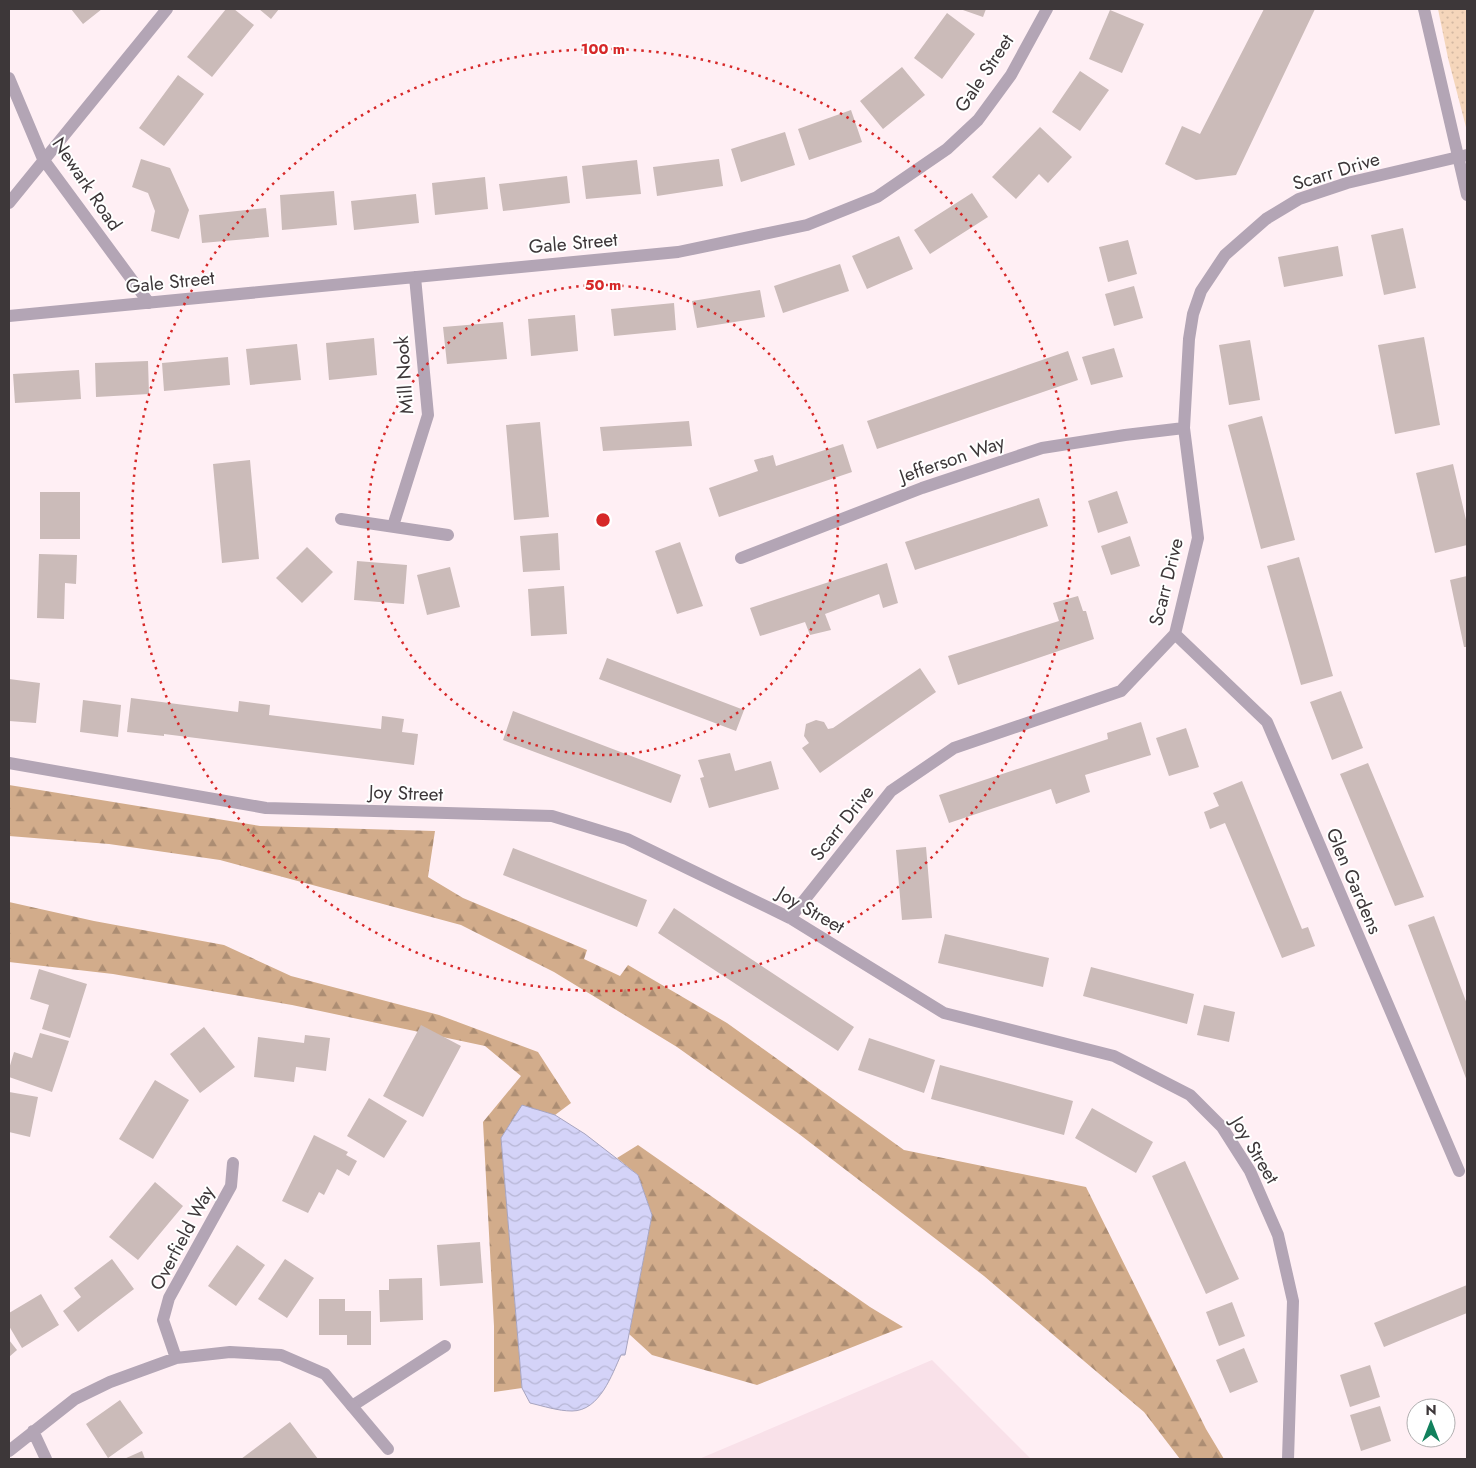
<svg xmlns="http://www.w3.org/2000/svg" width="1476" height="1468" font-family="Jost,sans-serif">
	<style>
		.built { fill: #f9e1e9 }
		.grass { fill: url(#grass-dots) }
		.forest { fill: url(#forest-firs) }
		.water { fill: url(#water-waves); stroke: #a7a4bf }
		.building { fill: #cbbbb9 }
		.lines { fill: none; stroke-linecap: round; stroke-linejoin: round }
		.service { stroke: #b3a5b5; stroke-width: 12 }
		.minor { stroke: #b3a5b5; stroke-width: 12 }
		.ring { fill: none; stroke: #d62828; stroke-width: 2.5; stroke-dasharray: 2.5 5 }
		.labels { text-anchor: middle; dominant-baseline: central; stroke-width: 4; stroke-linejoin: round; paint-order: stroke }
		.street-label { font-size: 19px; fill: #3d3739; stroke: #fff }
		.centre { fill: #d62828; stroke: #fff; stroke-width: 2.5 }
		.ring-label { font-size: 15px; text-anchor: middle; font-weight: bold; fill: #d62828; stroke: #fff; stroke-width: 4; stroke-linejoin: round; paint-order: stroke }
	</style>
	<defs>
		<pattern id="grass-dots" width="8" height="8" patternUnits="userSpaceOnUse" patternTransform="scale(1.25)"><rect width="8" height="8" fill="#f5d6bb"/><path d="M2 2h.1M6 6h.1" fill="none" stroke="#d3b8a2" stroke-width="1.8" stroke-linecap="round"/></pattern>
		<pattern id="forest-firs" width="22" height="20" patternUnits="userSpaceOnUse" patternTransform="scale(1.25)"><rect width="22" height="20" fill="#d2ac8b"/><path d="M5 1l3.5 6h-7zM16 11l3.5 6h-7z" fill="#ac8d73"/></pattern>
		<pattern id="water-waves" width="16" height="10" patternUnits="userSpaceOnUse" patternTransform="scale(1.25)"><rect width="16" height="10" fill="#d4d3f8"/><path d="M0 5q4-4 8 0t8 0" fill="none" stroke="#b7b6d5"/></pattern>
	</defs>
	<rect width="100%" height="100%" fill="#ffeff4"/>
	<path class="built" d="M932 1360 1031 1459H699Z"/>
	<path class="grass" d="M1438 9H1467V131L1448 58Z"/>
	<path class="forest" d="M9 785 260 826 435 831 428 877 463 898 587 950 584 959 620 976 628 965 727 1023 904 1150 1086 1187 1206 1429 1224 1459H1180L1144 1412 984 1276 799 1134 677 1047 554 972 461 925 220 860 109 844 9 836Z
		M9 902 94 921 224 945 291 976 439 1015 538 1052 571 1103 555 1115 522 1106 501 1138 522 1388 494 1392V1326L483 1122 521 1076 485 1046 292 1005 113 974 9 962Z
		M638 1145 870 1307 903 1327 757 1385 652 1355 629 1334 652 1215 638 1175 617 1158Z"/>
	<path class="water" d="M522 1105 555 1115 585 1134 638 1175 652 1215 625 1355H621C612 1374 600 1411 572 1411 558 1411 543 1406 530 1403L522 1388 501 1138Z"/>
	<path class="building" d="M71 9H102L83 24Z
		M226 9H234L254 25 212 77 187 57Z
		M259 9H279L271 19Z
		M960 9H986L983 17Z
		M1264 9H1315L1236 175 1196 180 1165 164 1182 126 1200 134Z
		M1110 10 1144 24 1122 73 1089 59Z
		M947 13 975 34 942 79 914 58Z
		M902 67 925 95 883 129 860 101Z
		M1080 71 1109 90 1080 131 1052 112Z
		M178 75 204 94 164 146 139 128Z
		M851 110 862 142 809 160 798 129Z
		M1040 127 1072 157 1048 183 1039 174 1016 199 992 177Z
		M785 132 795 165 741 182 731 149Z
		M141 159 170 168 189 210 179 239 151 231 155 211 148 193 132 187Z
		M719 159 723 186 657 196 653 167Z
		M637 160 641 194 586 199 582 166Z
		M567 176 570 203 503 211 499 184Z
		M485 177 488 209 435 215 432 183Z
		M334 191 337 225 282 230 280 195Z
		M972 193 988 217 930 254 914 230Z
		M416 194 419 223 354 230 351 201Z
		M266 208 269 237 202 243 199 215Z
		M1403 228 1416 288 1384 295 1371 235Z
		M899 236 913 269 867 289 852 256Z
		M1128 240 1137 274 1108 282 1099 247Z
		M1338 246 1343 276 1284 287 1278 257Z
		M840 264 849 291 783 313 774 286Z
		M1134 286 1143 318 1114 326 1105 294Z
		M760 290 765 317 697 328 692 301Z
		M674 303 676 330 614 336 611 309Z
		M575 315 578 351 531 356 528 319Z
		M503 322 507 359 447 364 443 327Z
		M1424 337 1440 425 1395 434 1378 345Z
		M374 338 377 375 329 380 326 343Z
		M1250 340 1260 400 1229 405 1219 345Z
		M297 344 301 380 250 385 246 349Z
		M1114 348 1123 377 1091 385 1082 357Z
		M1068 351 1078 380 877 449 867 421Z
		M228 357 230 385 164 391 162 363Z
		M148 361 149 394 96 397 95 363Z
		M79 370 81 399 15 403 13 374Z
		M1262 416 1295 540 1261 549 1228 425Z
		M689 421 692 446 603 451 600 427Z
		M540 422 549 517 514 520 506 425Z
		M843 444 852 472 719 517 709 488 758 471 754 460 773 455 776 466Z
		M250 460 259 559 222 563 213 464Z
		M1453 464 1467 524V545L1435 553 1416 473Z
		M1117 491 1128 523 1098 533 1088 501Z
		M40 492H80V539H40Z
		M1039 498 1048 526 915 570 905 542Z
		M558 533 560 570 523 572 520 536Z
		M1130 536 1140 566 1111 575 1101 546Z
		M680 542 703 606 677 614 655 551Z
		M307 547 333 572 302 603 276 578Z
		M39 554 77 555 76 584 65 583 64 619 37 618Z
		M1299 557 1333 676 1301 685 1267 566Z
		M357 561 407 565 404 604 354 600Z
		M887 563 898 603 883 608 879 594 825 614 831 630 810 635 805 622 760 636 750 608Z
		M450 567 460 607 427 615 417 575Z
		M1467 576V647H1464L1450 580Z
		M564 586 567 634 531 636 528 589Z
		M1078 596 1083 611H1086L1094 639 958 685 948 656 1059 621 1053 603Z
		M607 658 744 710 736 731 599 679Z
		M920 668 936 692 820 773 802 748 809 743 804 736 806 724 816 720 824 722 828 729 833 728Z
		M9 679 40 683 36 723 9 721Z
		M1341 691 1363 748 1332 760 1310 702Z
		M131 698 238 712 239 701 270 705 269 715 381 729 382 716 404 719 402 732 418 734 414 765 164 734V736L127 732Z
		M83 700 121 705 118 737 80 732Z
		M513 711 681 775 671 803 503 740Z
		M1141 722 1151 755 1085 775 1090 792 1056 804 1051 789 949 823 939 795 1108 739 1107 733Z
		M1186 728 1199 767 1169 776 1156 738Z
		M730 753 735 771 771 761 779 789 709 808 700 778 704 777 698 760Z
		M1368 763 1424 897 1395 906 1340 774Z
		M1242 781 1302 929 1308 927 1315 946 1282 958 1225 823 1210 829 1204 812 1219 806 1213 793Z
		M926 847 932 918 902 920 896 850Z
		M513 848 647 900 637 927 503 875Z
		M674 908 854 1027 838 1051 658 933Z
		M1434 916 1467 1004V1081L1408 925Z
		M945 934 1049 958 1043 987 938 963Z
		M1091 967 1194 994 1187 1024 1083 996Z
		M39 969 87 984 70 1038 42 1029 49 1005 30 999Z
		M1204 1005 1235 1012 1229 1042 1197 1035Z
		M421 1025 461 1046 423 1117 383 1096Z
		M204 1027 235 1067 200 1093 170 1054Z
		M40 1033 69 1041 52 1092 9 1077V1069L14 1052 32 1058Z
		M305 1035 330 1038 326 1071 296 1067 294 1082 254 1077 258 1037 304 1043Z
		M869 1038 935 1060 924 1093 858 1070Z
		M940 1065 1073 1101 1064 1135 931 1099Z
		M155 1080 189 1100 153 1159 119 1139Z
		M9 1092 38 1097 30 1137 9 1132Z
		M369 1098 407 1121 384 1158 347 1136Z
		M1092 1108 1153 1142 1136 1173 1075 1138Z
		M314 1135 348 1152 346 1155 357 1161 349 1176 337 1169 324 1195 319 1192 308 1213 282 1201Z
		M1185 1161 1239 1279 1206 1294 1152 1176Z
		M155 1182 183 1206 138 1260 109 1237Z
		M480 1242 483 1283 440 1286 437 1245Z
		M237 1245 265 1265 236 1306 208 1286Z
		M112 1259 134 1289 78 1332 63 1311 81 1297 74 1288Z
		M285 1259 314 1278 287 1318 258 1299Z
		M422 1278 423 1320 380 1322 379 1290H389V1279Z
		M1467 1285V1313L1384 1347 1374 1323Z
		M41 1294 59 1325 22 1348 9 1326V1313Z
		M319 1299H345V1311H371V1345H347V1335H319Z
		M1232 1302 1245 1336 1219 1346 1206 1312Z
		M9 1340 17 1350 9 1357Z
		M1244 1348 1258 1382 1230 1393 1216 1360Z
		M1370 1365 1380 1397 1350 1407 1340 1375Z
		M120 1400 143 1433 108 1458 86 1424Z
		M1380 1406 1391 1441 1361 1451 1350 1415Z
		M290 1422 318 1459H241Z
		M142 1451 145 1459H124Z"/>
	<g class="lines">
		<path class="service" d="M352 1406 445 1346"/>
		<path class="minor" d="M1424 9 1467 195
			M9 78 43 159 149 303
			M9 203 167 9
			M9 316 678 252 807 225 877 197 947 149 978 120 1011 75 1047 9
			M341 519 448 535
			M393 526 428 415 415 277
			M741 558 922 488 1042 448 1125 435 1184 428
			M1175 634 1267 722 1459 1171
			M9 763 266 808 552 816 627 839 790 918 944 1013 1114 1056 1190 1095 1222 1127 1250 1171 1278 1235 1293 1301 1288 1459
			M790 918 891 791 954 748 1121 691 1175 634 1198 538 1184 428 1189 339 1193 314 1201 291 1225 255 1266 219 1299 199 1347 183 1467 155
			M176 1358 163 1320 169 1298 231 1186 233 1163
			M33 1431 46 1459
			M9 1451 75 1399 110 1382 176 1358 230 1352 281 1355 325 1374 388 1449"/>
	</g>
	<g class="ring">
		<circle cx="603" cy="520" r="235"/>
		<circle cx="603" cy="520" r="471"/>
	</g>
	<g class="labels">
		<g class="street-label">
			<text transform="translate(984 73) rotate(-56)">Gale Street</text>
			<text transform="translate(1336 171) rotate(-17)">Scarr Drive</text>
			<text transform="translate(87 184) rotate(56)">Newark Road</text>
			<text transform="translate(573 243) rotate(-5)">Gale Street</text>
			<text transform="translate(170 282) rotate(-6)">Gale Street</text>
			<text transform="translate(404 375) rotate(-94)">Mill Nook</text>
			<text transform="translate(952 459) rotate(-19)">Jefferson Way</text>
			<text transform="translate(1166 582) rotate(-76)">Scarr Drive</text>
			<text transform="translate(406 793) rotate(2)">Joy Street</text>
			<text transform="translate(842 823) rotate(-52)">Scarr Drive</text>
			<text transform="translate(1354 881) rotate(67)">Glen Gardens</text>
			<text transform="translate(811 910) rotate(30)">Joy Street</text>
			<text transform="translate(1255 1150) rotate(59)">Joy Street</text>
			<text transform="translate(182 1238) rotate(-62)">Overfield Way</text>
		</g>
	</g>
	<circle cx="603" cy="520" r="8" class="centre"/>
	<g class="ring-label">
		<text x="603" y="54">100 m</text>
		<text x="603" y="290">50 m</text>
	</g>
	<rect width="1476" height="1468" fill="none" stroke="#3d3739" stroke-width="20"/>
	<g transform="translate(1431 1423)"><circle r="24" fill="#ffffff" stroke="#b1afb0"/>
	<path d="M0-4L9 19L0 12L-9 19Z" fill="#12815d"/>
	<text y="-8" font-size="14" font-weight="bold" text-anchor="middle" fill="#3d3739">N</text>
	</g>
</svg>
